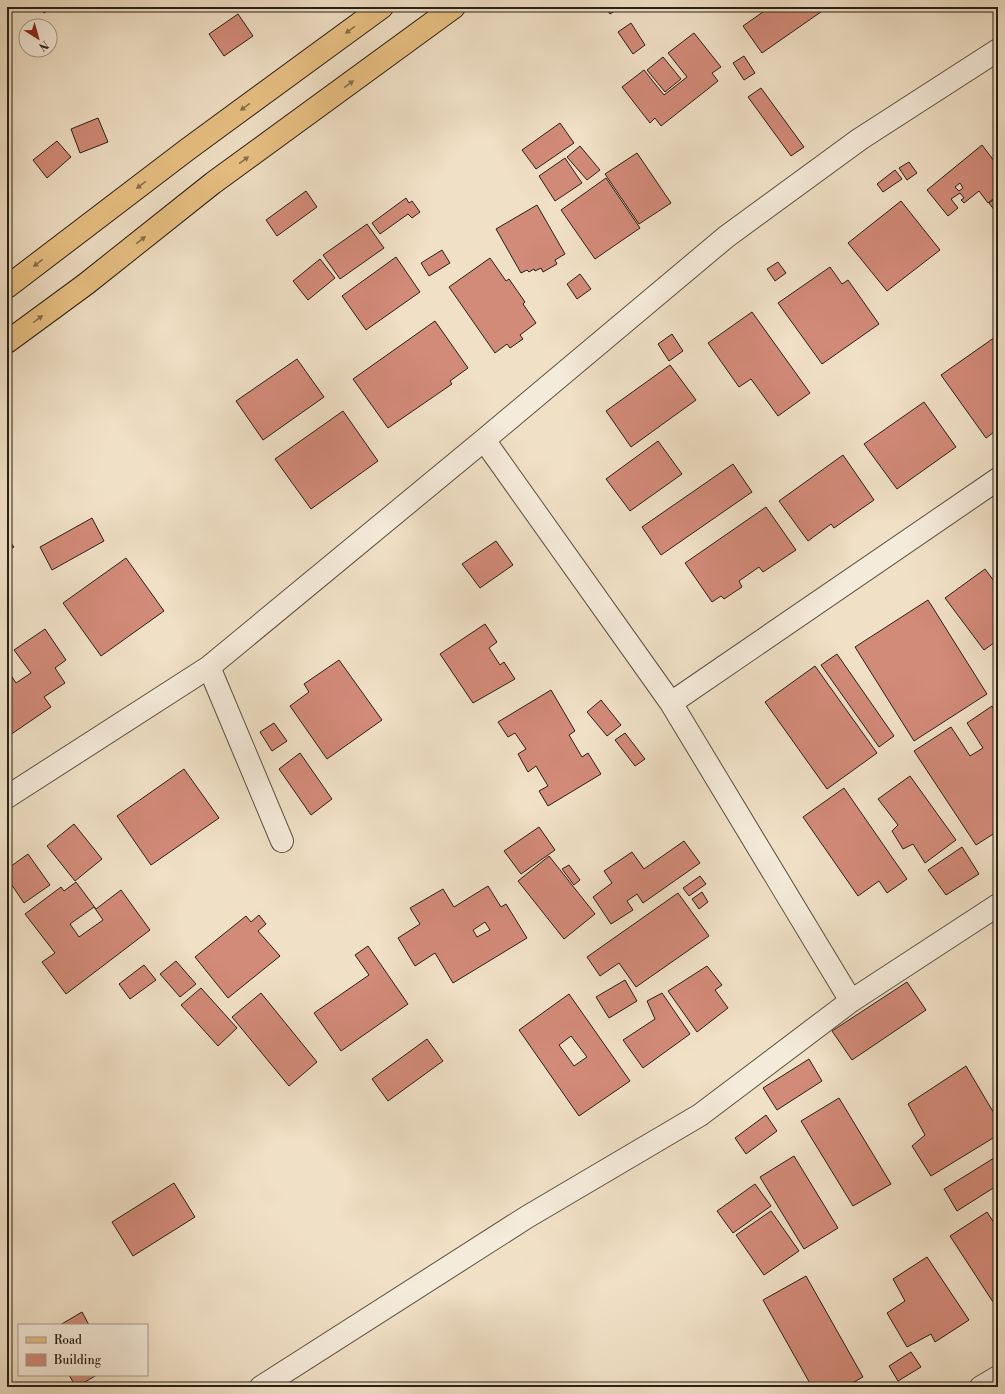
<svg xmlns="http://www.w3.org/2000/svg" width="1005" height="1394" font-family="'Libre Bodoni',serif">
	<style>
		.building { fill: #d28a79; stroke: #292015; fill-rule: evenodd }
		.lines { fill: none; stroke-linecap: round; stroke-linejoin: round }
		.minor-casing { stroke: #5b5041; stroke-width: 24 }
		.major-casing { stroke: #292015; stroke-width: 24 }
		.minor { stroke: #f5ebda; stroke-width: 22 }
		.major { stroke: #e8c083; stroke-width: 22 }
		.oneway { fill: #88704c }
	</style>
	<rect width="100%" height="100%" fill="#f0e0c6"/>
	<filter id="stains"><feTurbulence type="fractalNoise" baseFrequency=".005" numOctaves="4"/><feColorMatrix values="0 0 0 0 .2 0 0 0 0 .09 0 0 0 0 .02 0 0 0 .5 -.17"/></filter>
	<radialGradient id="worn" r=".72"><stop offset=".6" stop-color="#630" stop-opacity="0"/><stop offset="1" stop-color="#630" stop-opacity=".3"/></radialGradient>
	<path class="building" d="M39 7H53L44 13Z
		M605 7H621L610 14Z
		M770 7H828L762 53 743 26Z
		M238 14 253 36 224 56 209 34Z
		M631 23 645 45 633 54 618 32Z
		M694 33 721 67 712 73 718 81 661 126 655 118 650 123 622 87 644 70 664 95 687 77 668 53Z
		M744 56 755 73 744 80 733 63Z
		M663 57 681 79 665 92 647 70Z
		M761 88 804 147 791 156 748 97Z
		M98 118 108 142 80 153 71 129Z
		M560 123 574 143 536 169 522 150Z
		M998 123V133L993 126Z
		M57 141 71 157 47 178 33 160Z
		M982 145 998 166V195L988 203 979 191 964 203 961 200 964 198 960 193 951 199 958 208 948 216 927 190ZM960 183 963 188 959 191 955 187Z
		M580 146 600 170 587 180 567 157Z
		M637 153 671 203 639 224 605 174Z
		M565 158 582 183 555 201 539 176Z
		M909 162 917 173 907 180 899 168Z
		M895 170 902 179 883 192 877 184Z
		M606 178 640 228 595 259 561 210Z
		M306 191 317 207 277 236 266 220Z
		M998 196V215L989 203Z
		M406 198 409 203 412 201 420 212 412 218 408 214 380 234 372 223Z
		M901 201 940 250 887 291 848 243Z
		M537 205 565 254 555 260 557 264 543 272 541 268 535 271 534 269 529 272 527 270 521 273 496 229Z
		M367 224 384 248 340 279 323 255Z
		M442 250 450 263 429 276 421 263Z
		M396 257 420 292 366 330 342 296Z
		M490 258 506 281 509 279 525 302 523 304 536 323 520 335 523 339 510 348 507 344 495 353 449 287Z
		M320 259 335 278 308 300 293 281Z
		M778 262 786 273 775 281 767 269Z
		M830 267 842 284 848 280 879 324 822 364 778 303Z
		M580 274 591 289 577 299 567 284Z
		M752 312 810 393 778 416 751 379 739 387 708 343Z
		M435 321 468 368 450 381 452 384 388 428 353 379Z
		M672 334 683 351 669 361 658 344Z
		M998 335V429L986 438 941 375Z
		M297 359 324 397 263 440 236 401Z
		M670 365 696 400 631 447 606 411Z
		M924 402 956 447 897 489 864 444Z
		M343 411 378 461 311 509 275 459Z
		M658 441 682 474 630 511 606 479Z
		M843 455 874 500 834 528 831 524 808 541 779 501Z
		M733 464 752 492 661 555 642 527Z
		M766 507 796 550 763 572 759 567 739 581 742 587 724 599 721 596 712 602 685 563Z
		M92 518 104 541 52 570 40 547Z
		M7 538 14 547 7 551Z
		M496 541 513 565 480 588 462 564Z
		M126 558 164 611 101 656 63 603Z
		M985 569 994 581 998 578V640L984 650 945 598Z
		M928 600 987 694 914 741 855 647Z
		M485 624 497 642 489 648 500 665 504 662 515 679 473 703 440 654Z
		M45 629 66 660 55 668 65 683 44 697 51 707 10 735 7 731V669L16 683 31 673 14 650Z
		M998 651V663L993 654Z
		M837 654 894 736 879 747 821 665Z
		M339 660 382 720 327 759 290 706 309 692 304 684Z
		M815 666 877 753 827 789 765 702Z
		M551 690 575 731 569 735 582 757 588 753 601 774 548 806 539 791 548 786 536 766 528 772 518 754 526 749 515 733 508 737 498 722Z
		M601 700 621 725 607 736 587 712Z
		M992 706 998 715V831L976 845 914 751 951 727 970 756 983 748 967 723Z
		M274 723 287 741 272 751 260 732Z
		M625 733 645 759 635 766 615 740Z
		M300 753 332 799 311 815 279 769Z
		M184 769 219 818 151 865 117 816Z
		M910 776 956 840 925 863 913 844 903 849 892 831 898 825 878 799Z
		M844 788 907 879 887 893 879 881 858 896 803 817Z
		M74 824 102 859 75 881 47 846Z
		M539 827 555 850 521 874 504 851Z
		M684 841 700 863 643 903 637 894 627 901 633 910 611 924 593 897 612 883 604 871 632 852 644 869Z
		M962 847 979 874 946 895 928 870Z
		M28 854 50 885 24 903 7 878V869Z
		M549 856 595 914 564 939 518 881Z
		M569 865 580 880 574 885 562 869Z
		M700 876 706 884 689 896 683 888Z
		M76 882 96 909 121 890 150 930 66 994 42 962 55 953 25 914 61 887 64 891ZM94 907 103 920 79 937 70 924Z
		M488 886 501 907 506 904 527 938 453 983 435 953 415 966 398 938 420 924 410 908 443 889 454 907ZM485 922 490 930 477 937 473 930Z
		M702 892 708 902 699 909 692 899Z
		M678 893 709 936 636 987 619 963 600 976 587 957Z
		M259 915 266 924 258 931 280 956 228 998 195 957 246 916 251 922Z
		M368 946 408 1004 341 1051 314 1013 369 975 355 955Z
		M176 961 196 984 180 997 160 974Z
		M144 965 156 980 130 999 119 984Z
		M707 966 722 985 715 990 728 1008 697 1032 668 991Z
		M625 980 637 1001 609 1018 596 997Z
		M907 982 926 1010 852 1060 832 1031Z
		M201 988 237 1028 218 1046 181 1005Z
		M261 993 317 1062 289 1086 232 1017Z
		M662 993 690 1034 643 1068 623 1040 655 1019 647 1001Z
		M569 994 630 1081 579 1116 519 1030ZM571 1036 587 1057 574 1066 559 1045Z
		M427 1039 443 1061 388 1101 372 1079Z
		M809 1059 822 1081 777 1110 763 1088Z
		M966 1066 998 1120V1135L931 1176 912 1146 925 1135 908 1104Z
		M839 1098 891 1184 853 1206 801 1121Z
		M766 1115 777 1131 746 1154 735 1138Z
		M794 1156 838 1228 804 1249 760 1177Z
		M994 1158 998 1164V1185L957 1211 944 1189Z
		M174 1183 195 1217 133 1256 112 1222Z
		M755 1184 771 1206 733 1233 717 1211Z
		M771 1211 799 1251 764 1275 736 1235Z
		M987 1212 998 1229V1299L993 1302 950 1236Z
		M927 1257 969 1320 935 1342 931 1334 907 1347 887 1313 905 1301 893 1279Z
		M806 1276 863 1377 845 1387H812L763 1300Z
		M82 1312 89 1325H60Z
		M911 1352 921 1367 898 1381 889 1366Z
		M69 1375H97L76 1387Z"/>
	<g class="lines">
		<g class="minor-casing">
			<path id="minor" d="M484 440 671 703 851 1001
				M209 667 282 841
				M671 703 998 479
				M7 797 209 667 484 440 726 237 860 139 998 50
				M261 1387 527 1217 700 1115 851 1001 998 905
				M981 1387 998 1377"/>
		</g>
		<g class="major-casing">
			<path id="major" d="M7 287 188 149 382 7
				M7 342 86 284 213 183 454 7"/>
		</g>
		<use href="#minor" class="minor"/>
		<use href="#major" class="major"/>
	</g>
	<defs><path id="oneway-solid" d="M-6-.8H1V-3.2L6.5 0L1 3.2V.8H-6Z"/></defs>
	<g class="oneway">
		<use href="#oneway-solid" transform="translate(350 30) rotate(144)"/>
		<use href="#oneway-solid" transform="translate(349 84) rotate(-36)"/>
		<use href="#oneway-solid" transform="translate(245 107) rotate(144)"/>
		<use href="#oneway-solid" transform="translate(244 160) rotate(-36)"/>
		<use href="#oneway-solid" transform="translate(141 185) rotate(143)"/>
		<use href="#oneway-solid" transform="translate(141 240) rotate(-38)"/>
		<use href="#oneway-solid" transform="translate(38 263) rotate(143)"/>
		<use href="#oneway-solid" transform="translate(38 319) rotate(-37)"/>
	</g>
	<rect width="1005" height="1394" fill="none" stroke="#f0e0c6" stroke-width="24"/>
	<rect x="8" y="8" width="989" height="1378" fill="none" stroke="#292015" stroke-width="2"/>
	<rect x="12" y="12" width="981" height="1370" fill="none" stroke="#292015"/>
	<rect x="18" y="1324" width="130" height="52" fill="#f5ebda" stroke="#a39a8b"/>
	<rect x="26" y="1337" width="20" height="6" fill="#e8c083" stroke="#a39a8b"/>
	<text x="54" y="1344" font-size="12" fill="#292015">Road</text>
	<rect x="26" y="1354" width="20" height="12" fill="#d28a79" stroke="#a39a8b"/>
	<text x="54" y="1364" font-size="12" fill="#292015">Building</text>
	<g transform="translate(38 38) rotate(143)"><circle r="19" fill="#f5ebda" stroke="#a39a8b"/>
	<path d="M0-3L7 15L0 10L-7 15Z" fill="#8f2418"/>
	<text y="-6" font-size="11" font-weight="bold" text-anchor="middle" fill="#292015">N</text>
	</g>
	<rect width="100%" height="100%" filter="url(#stains)"/>
	<rect width="100%" height="100%" fill="url(#worn)"/>
</svg>
